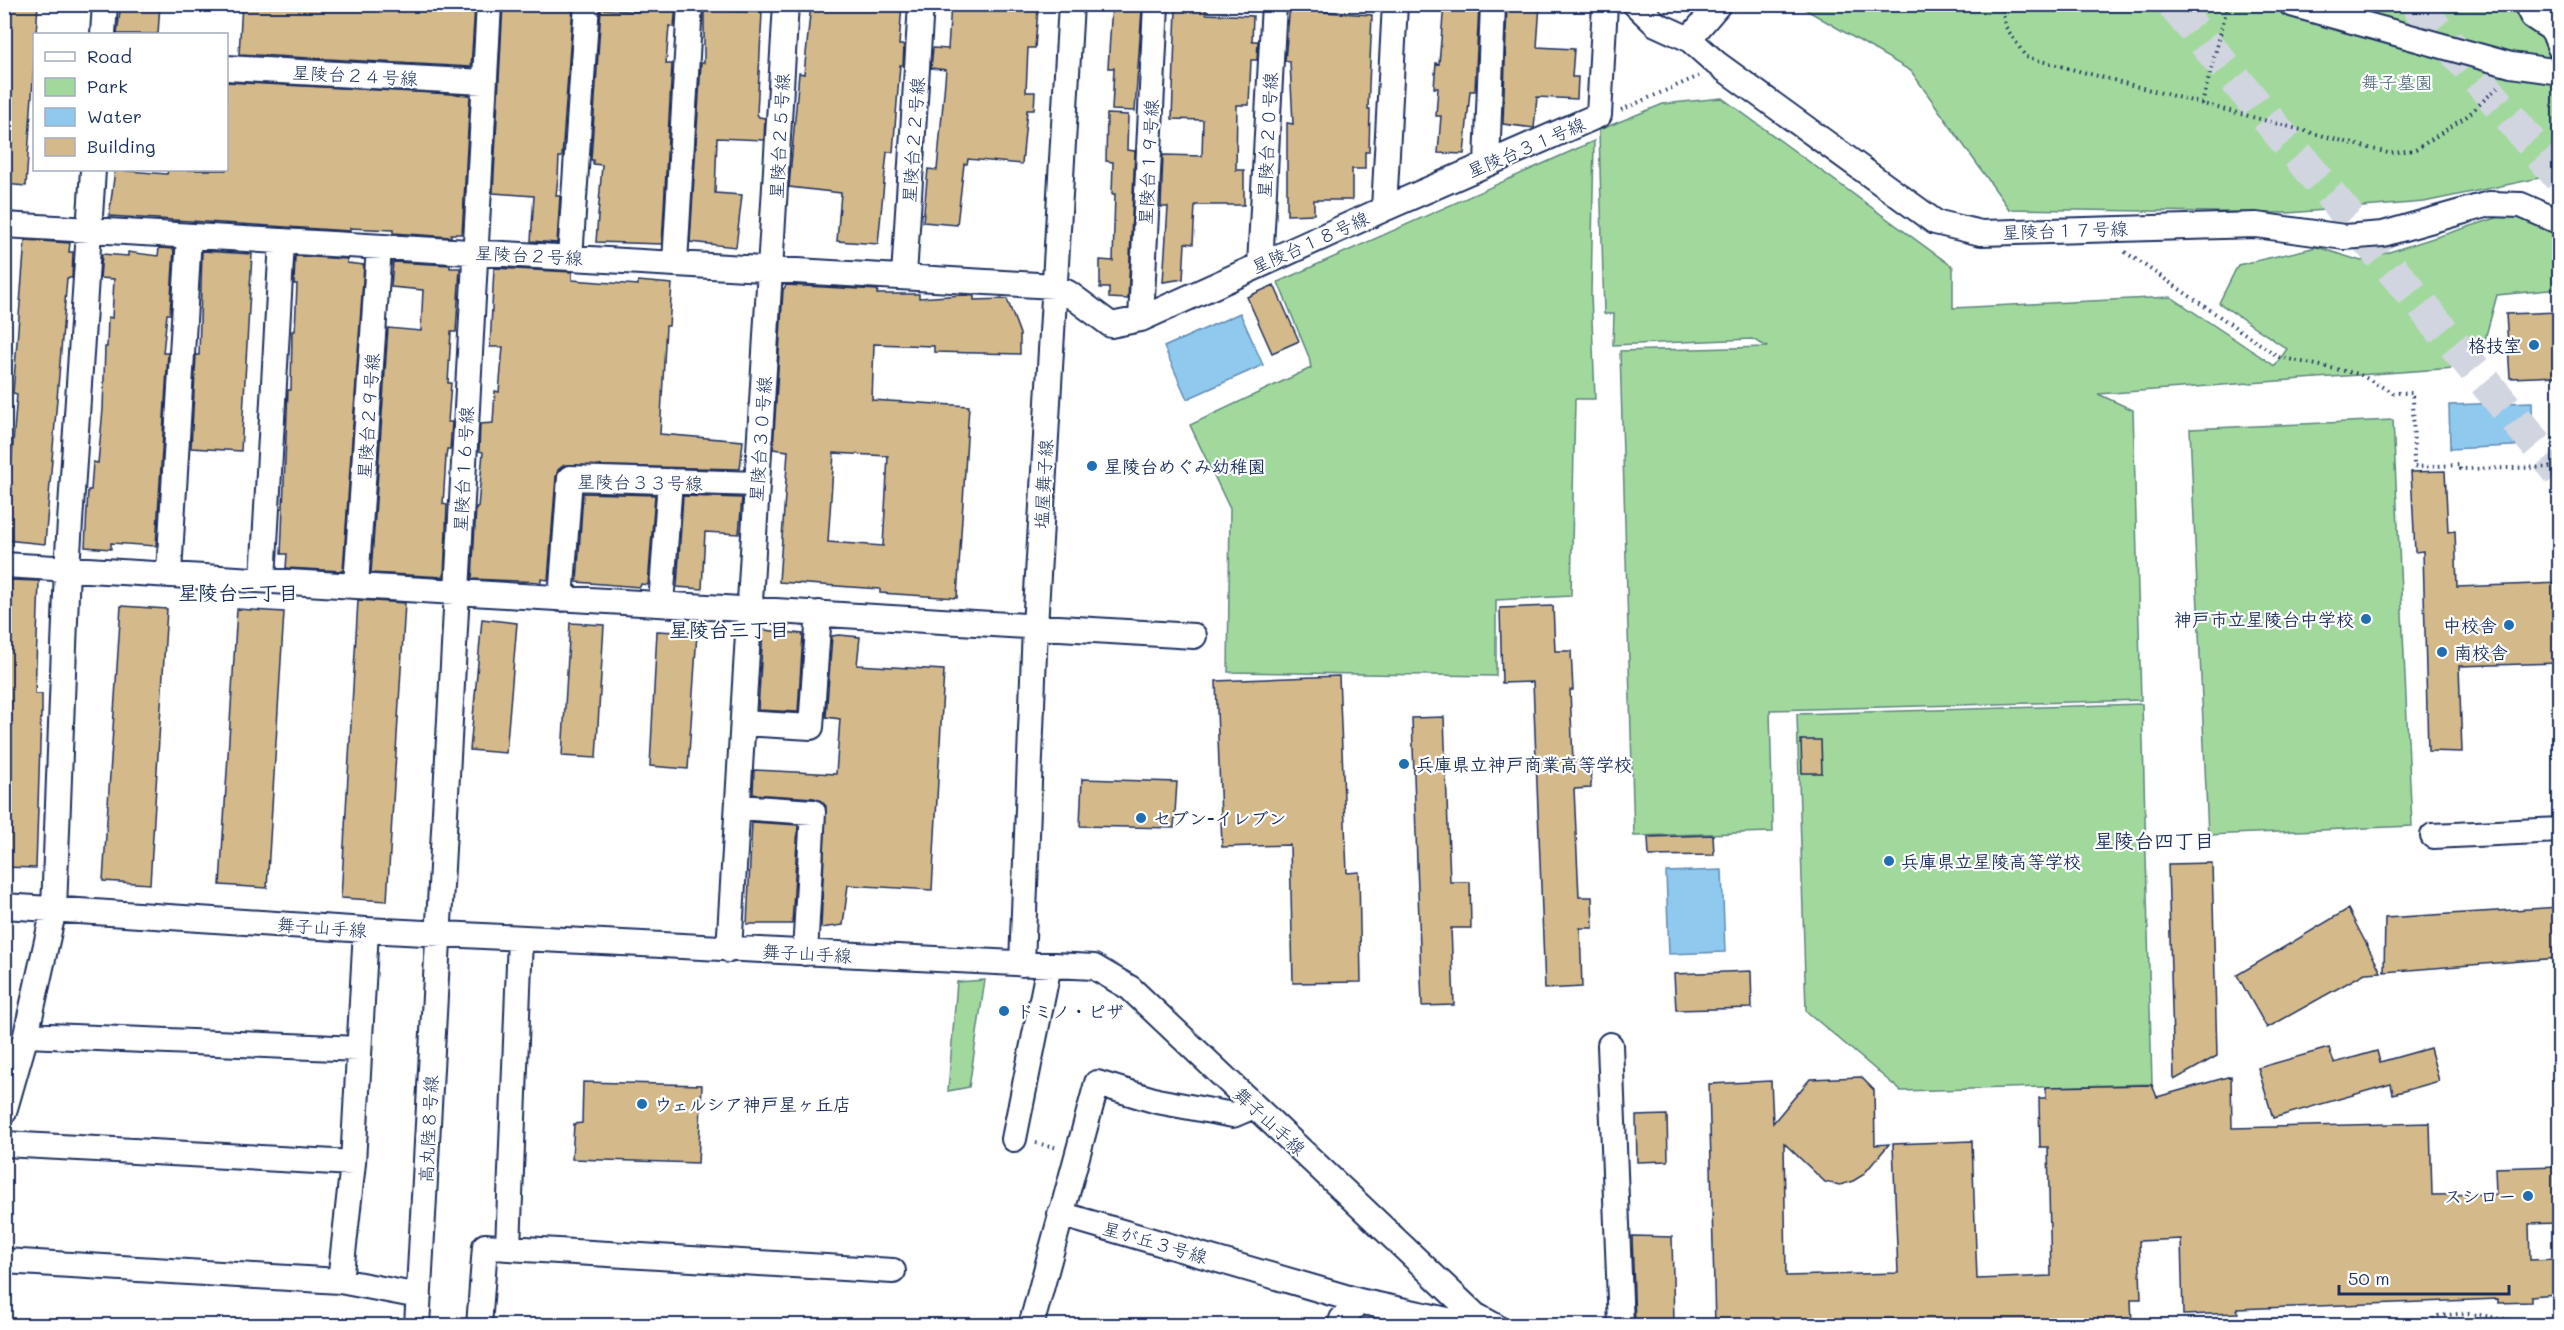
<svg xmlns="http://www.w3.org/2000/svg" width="2564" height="1330" font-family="Mali,'Klee One',sans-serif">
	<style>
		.green { fill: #a1d99d; stroke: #5e847e; stroke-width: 1.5 }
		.water { fill: #8fc9ee; stroke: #618bb4; stroke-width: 1.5 }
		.building { fill: #d4ba8a; stroke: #1b2f5e; stroke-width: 1.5; fill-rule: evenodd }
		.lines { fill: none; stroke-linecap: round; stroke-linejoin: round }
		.highway-tunnel { stroke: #d1d5df; stroke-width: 33; stroke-dasharray: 33 16; stroke-linecap: butt }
		.minor-casing { stroke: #1b2f5e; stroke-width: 28 }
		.path { stroke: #1b2f5e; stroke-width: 4; stroke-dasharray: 1.5 4.5; stroke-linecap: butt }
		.minor { stroke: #fff; stroke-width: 24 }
		.poi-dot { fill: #1f6fb2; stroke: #fff; stroke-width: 2 }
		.labels { text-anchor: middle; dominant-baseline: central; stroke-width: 4.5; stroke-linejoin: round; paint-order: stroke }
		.street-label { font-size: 18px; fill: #1b2f5e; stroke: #fff }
		.park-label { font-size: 18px; fill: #436271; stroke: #fff }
		.poi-label { font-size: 18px; font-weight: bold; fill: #1b2f5e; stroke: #fff; text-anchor: start }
		.neighbourhood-label { font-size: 20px; font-weight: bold; fill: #1b2f5e; stroke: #fff }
	</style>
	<rect width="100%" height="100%" fill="#fff"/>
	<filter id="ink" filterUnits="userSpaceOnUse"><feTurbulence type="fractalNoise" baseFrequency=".0167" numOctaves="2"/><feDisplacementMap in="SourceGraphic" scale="12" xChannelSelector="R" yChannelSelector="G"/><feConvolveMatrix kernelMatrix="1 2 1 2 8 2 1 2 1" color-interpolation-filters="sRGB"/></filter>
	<g filter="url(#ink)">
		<path class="green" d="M1798 5H2559V174L2424 202 2288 213 2009 209 1911 71Z
			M1722 98 1953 267V308L2171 297 2275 366 2287 349 2219 303 2238 265 2317 247 2361 261 2509 214 2559 234V289L2497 295 2484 343 2455 368 2098 394 2133 410 2141 700 1770 710 1773 832 1634 836 1620 351 1768 347 1752 339 1613 345 1614 314H1604L1599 130 1663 104Z
			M1594 141 1591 294 1595 399H1575L1571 596 1496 600V676L1228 672 1230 509 1190 425 1311 368 1309 357 1278 282Z
			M2393 420 2412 826 2208 835 2190 429Z
			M2142 704 2152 1084 1901 1091 1806 1011 1797 714Z
			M985 980 969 1087 948 1091 957 982Z"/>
		<path class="water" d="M1240 313 1263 365 1187 399 1164 347Z
			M2532 402 2533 445 2450 449 2449 405Z
			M1722 870 1725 952 1669 954 1666 872Z"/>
		<path class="building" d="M4 4H38L26 186 4 184Z
			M121 4H160L158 34H117Z
			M242 4H457L475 6 471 67 239 54Z
			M503 4H570L573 6 562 157H559L558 177 556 196H560L557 243 531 241 534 196 493 193Z
			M644 4H676L674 27 669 26 666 64H672L662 244 596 242 602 165 593 164V160H591L601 9 642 12Z
			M704 4H730V11L762 12 757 114 759 117 765 118 764 140 717 138 715 193 742 195 736 247 690 242 701 63H704Z
			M811 4H902L899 45H904L903 65H900L893 152H887L878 244 837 241 841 193 789 187 799 73 804 74Z
			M951 4 1038 8 1035 48H1028L1026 92H1035L1034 110H1027L1022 164 968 159 967 164H964L957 225 923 222 928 169 937 170 946 70 931 68 933 48 948 49Z
			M1112 4H1137V8L1142 9 1135 111 1112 110 1114 68H1108Z
			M1290 4H1325V12L1372 15 1368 109H1370L1369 152H1365V169H1352V200H1314V214L1287 215V123L1293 124 1290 62 1285 61Z
			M1444 4H1479L1475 91H1470L1464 154 1438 153 1441 116H1436L1438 88H1434L1436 63 1439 64Z
			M1507 4H1540L1537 47 1574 49 1572 77H1578L1577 99 1537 97 1534 128 1503 124Z
			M1176 9H1206V14L1253 16 1252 41H1258L1257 60H1251L1249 105H1237L1236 170H1244V205H1195L1193 244 1185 243 1183 279 1163 282 1168 207H1161L1163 155 1202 156 1203 120 1172 119Z
			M226 82 470 95 462 234H451V237L393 233V230L350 228V231L109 216 115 170 167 174 168 170H226Z
			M1107 114 1128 115 1127 150 1135 151 1128 299 1109 298V288H1100V260L1113 261 1115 194H1112L1113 162 1106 161Z
			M25 240 70 243 69 252H73L72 278H67L45 544 5 540 17 394 13 393Z
			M159 248 174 249 170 314H167L163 353H168L156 546 111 543V549L85 547 88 490H91L93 462 98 463 103 409 105 347H107L108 317 112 318 114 279 100 278 102 254 128 256V252L158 256Z
			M202 251 252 254 241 451 191 448 196 355H199Z
			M295 256 347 259V263L364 265 343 571 286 568 287 554H281L288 390H291L292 331H295L297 284H294Z
			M393 262 450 265V268H460L456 332H451L448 383H451L448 422H452L450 449H447L446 457 443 504 447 505 444 577 371 573 388 328 421 331 423 290 391 287Z
			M494 268 572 272V280L638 285V281L672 284 669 326H666L660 434 743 441 740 469 564 465 558 470 556 477 548 580 541 579V582L472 579 476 507H478L483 452 479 451 480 424 493 423 495 391 499 392 503 347H490Z
			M786 285 878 290 877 294H919V298L963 295 974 296V300L1007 299 1020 334V354L934 352V346L874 344 872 400 969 406 957 598 880 593V589L779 582 788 451 773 449 783 290ZM834 453 888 456 883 546 828 542Z
			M1274 285 1299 341 1272 353 1247 297Z
			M2559 312V376L2510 378 2506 314Z
			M2445 471 2448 532 2455 531 2457 587 2559 583V663L2459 666 2462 752 2428 751 2423 551 2415 552 2411 472Z
			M583 493 655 495 648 585 641 584 640 587 577 582Z
			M683 496 742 498 739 534 705 532 702 589 677 587Z
			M10 580 39 581 35 694H42V713H41L36 868 4 867V594L10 595Z
			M358 600 405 603 387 901 341 898Z
			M121 606 167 609 150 884 103 881Z
			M1553 606 1555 651H1571L1573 690H1570L1573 761 1590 760 1591 788 1574 789 1579 897H1592L1593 928H1580L1582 987 1545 989 1533 682 1502 683 1500 608Z
			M237 609 284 612 267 888 220 885Z
			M482 619 517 623 506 753 470 750Z
			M570 623 604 625 596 758 562 756Z
			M763 630 803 634 798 712 758 710Z
			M657 631 697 633 688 769 650 766Z
			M839 635 860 637 857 665 944 670 932 890 848 885 843 925 821 928 826 806 821 801 814 798 753 794 754 770 836 774 840 719 826 717 832 636Z
			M1339 676 1347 873 1359 872 1361 982 1293 983 1290 845 1222 847 1216 681Z
			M1444 717 1450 882H1470L1471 928H1451L1454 1005 1422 1006 1412 718Z
			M1801 740H1821L1822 773H1802Z
			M1082 779 1177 782 1174 828 1080 826Z
			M752 822 798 825 792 924H747Z
			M1713 835 1714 855 1649 856 1648 837Z
			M2212 863 2217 1056 2174 1080 2168 864Z
			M2559 907V958L2384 972 2385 918Z
			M2348 909 2381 972 2365 973 2267 1028 2237 975Z
			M1751 971 1752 1008 1676 1010 1674 974Z
			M2329 1048 2334 1063 2377 1051 2380 1062 2430 1048 2439 1081 2393 1094 2391 1084 2273 1118 2258 1068Z
			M2231 1076 2232 1128 2430 1123 2432 1195 2496 1194 2495 1168 2559 1166V1223L2529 1224 2530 1260 2555 1259 2557 1294 2531 1296V1302L2498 1303V1299L2237 1309 2238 1313 2183 1315 2181 1239 2139 1241 2141 1299H2131L2132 1326H1908V1319L1778 1322V1326H1715L1709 1084 1771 1081 1773 1123 1810 1079 1861 1077 1874 1090 1875 1145 1889 1144 1863 1175 1853 1181 1840 1185 1825 1182 1784 1143 1786 1276 1898 1273 1893 1144 1972 1141 1977 1279 2051 1276 2048 1147H2040L2039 1098H2046V1087L2152 1085 2157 1097Z
			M583 1082 702 1085 698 1163 572 1159 574 1124 582 1123Z
			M1667 1115 1668 1161 1637 1162 1636 1116Z
			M1632 1236 1672 1237 1674 1323H1635Z"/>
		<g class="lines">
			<path class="highway-tunnel" d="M2173 4 2560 473
				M2416 4 2560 178"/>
			<g class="minor-casing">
				<path id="minor" d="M1635 4 1656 24 1689 39 1716 63 1935 222 1981 233 2256 225 2344 237 2383 234 2489 204 2521 205 2560 222
					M2291 4 2511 65 2560 72
					M2526 4 2532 16 2553 30 2560 48
					M103 34 105 4
					M1689 39 1719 4
					M226 68 484 82
					M1487 164 1493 4
					M1384 209 1599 115 1605 4
					M4 225 1054 286 1068 293 1111 325 1141 319 1384 209 1395 4
					M570 258 587 4
					M675 263 690 4
					M1260 265 1274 4
					M904 276 921 4
					M1141 319 1156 4
					M4 565 1194 636
					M169 573 189 236
					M263 579 282 241
					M356 585 379 247
					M561 599 570 478 757 484
					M661 604 670 481
					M743 723 811 727 819 613
					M738 807 813 812 805 953
					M2433 836 2560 830
					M4 906 366 930 1094 967 1130 988 1475 1315 1495 1326
					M520 938 508 1248 893 1271
					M729 950 786 4
					M1022 964 1035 627 1071 4
					M26 1035 359 1049
					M1610 1045 1621 1326
					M4 1112 26 1035 54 909 67 568 93 170
					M1014 1139 1049 965
					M4 1144 353 1163
					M1060 1214 1359 1301
					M4 1261 340 1281 419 1296
					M340 1281 353 1163 366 930
					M417 1326 489 4
					M479 1326 485 1246 508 1248
					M1031 1326 1097 1083 1157 1101 1233 1115 1254 1106
					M1340 1326 1342 1319 1359 1301 1452 1321 1475 1315"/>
			</g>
			<path class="path" d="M2002 4 2005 26 2026 57 2388 153 2415 150 2467 116 2499 86
				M2202 104 2228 4
				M1621 110 1699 76
				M2125 252 2279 357 2359 374 2393 393H2413L2414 467 2460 465V469L2560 467
				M1036 1143 1058 1148
				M2423 1326 2438 1316 2468 1313 2546 1326"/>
			<use href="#minor" class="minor"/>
		</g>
	</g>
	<g class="poi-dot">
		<circle cx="2534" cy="345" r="6"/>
		<circle cx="1092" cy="466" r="6"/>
		<circle cx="2366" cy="619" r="6"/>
		<circle cx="2509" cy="625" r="6"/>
		<circle cx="2442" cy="652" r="6"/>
		<circle cx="1404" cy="764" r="6"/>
		<circle cx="1141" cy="818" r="6"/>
		<circle cx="1889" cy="861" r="6"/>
		<circle cx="1004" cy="1011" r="6"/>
		<circle cx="642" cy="1104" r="6"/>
		<circle cx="2528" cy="1196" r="6"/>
	</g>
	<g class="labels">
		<g class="street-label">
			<text transform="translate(355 75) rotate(3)">星陵台２４号線</text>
			<text transform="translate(1267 135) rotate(-87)">星陵台２０号線</text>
			<text transform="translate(779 136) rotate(-87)">星陵台２５号線</text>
			<text transform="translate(913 140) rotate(-86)">星陵台２２号線</text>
			<text transform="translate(1526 147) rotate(-23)">星陵台３１号線</text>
			<text transform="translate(1148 162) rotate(-87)">星陵台１９号線</text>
			<text transform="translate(2065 230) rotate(-2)">星陵台１７号線</text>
			<text transform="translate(1310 242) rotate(-24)">星陵台１８号線</text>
			<text transform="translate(529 255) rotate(3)">星陵台２号線</text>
			<text transform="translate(368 416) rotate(-86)">星陵台２９号線</text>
			<text transform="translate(760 439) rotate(-86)">星陵台３０号線</text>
			<text transform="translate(463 469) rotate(-87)">星陵台１６号線</text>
			<text transform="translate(640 482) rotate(1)">星陵台３３号線</text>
			<text transform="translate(1043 484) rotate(-87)">塩屋舞子線</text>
			<text transform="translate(322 927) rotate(4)">舞子山手線</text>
			<text transform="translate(807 953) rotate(3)">舞子山手線</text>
			<text transform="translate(1270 1121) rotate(43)">舞子山手線</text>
			<text transform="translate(428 1129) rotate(-87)">高丸陸８号線</text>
			<text transform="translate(1155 1242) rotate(16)">星が丘３号線</text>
		</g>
		<g class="park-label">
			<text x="2397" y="82">舞子墓園</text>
		</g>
		<g class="poi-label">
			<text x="2522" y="345" text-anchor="end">格技室</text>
			<text x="1104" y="466">星陵台めぐみ幼稚園</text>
			<text x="2354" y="619" text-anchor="end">神戸市立星陵台中学校</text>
			<text x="2497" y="625" text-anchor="end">中校舎</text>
			<text x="2454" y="652">南校舎</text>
			<text x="1416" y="764">兵庫県立神戸商業高等学校</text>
			<text x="1153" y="818">セブン-イレブン</text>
			<text x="1901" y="861">兵庫県立星陵高等学校</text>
			<text x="1016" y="1011">ドミノ・ピザ</text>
			<text x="654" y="1104">ウェルシア神戸星ヶ丘店</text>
			<text x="2516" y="1196" text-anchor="end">スシロー</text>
		</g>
		<g class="neighbourhood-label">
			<text x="238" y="592">星陵台二丁目</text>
			<text x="729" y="629">星陵台三丁目</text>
			<text x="2154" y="840">星陵台四丁目</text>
		</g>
	</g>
	<rect width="2564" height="1330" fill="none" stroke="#fff" stroke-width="24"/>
	<rect x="12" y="12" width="2540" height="1306" fill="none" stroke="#1b2f5e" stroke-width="2" filter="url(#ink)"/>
	<rect x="33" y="33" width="195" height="138" fill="#ffffff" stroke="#a4acbf" stroke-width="1.5"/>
	<rect x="45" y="52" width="30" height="9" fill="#ffffff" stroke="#a4acbf" stroke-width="1.5"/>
	<text x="87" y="63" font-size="18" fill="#1b2f5e">Road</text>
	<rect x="45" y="78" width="30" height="18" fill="#a1d99d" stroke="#a4acbf" stroke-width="1.5"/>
	<text x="87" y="93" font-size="18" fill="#1b2f5e">Park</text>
	<rect x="45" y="108" width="30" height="18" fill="#8fc9ee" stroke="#a4acbf" stroke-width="1.5"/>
	<text x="87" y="123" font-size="18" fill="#1b2f5e">Water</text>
	<rect x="45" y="138" width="30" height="18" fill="#d4ba8a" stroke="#a4acbf" stroke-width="1.5"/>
	<text x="87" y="153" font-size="18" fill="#1b2f5e">Building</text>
	<path d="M2339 1285v9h170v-9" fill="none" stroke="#1b2f5e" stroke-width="3"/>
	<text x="2348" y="1285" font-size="18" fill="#1b2f5e" stroke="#ffffff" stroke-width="4.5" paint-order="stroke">50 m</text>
</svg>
